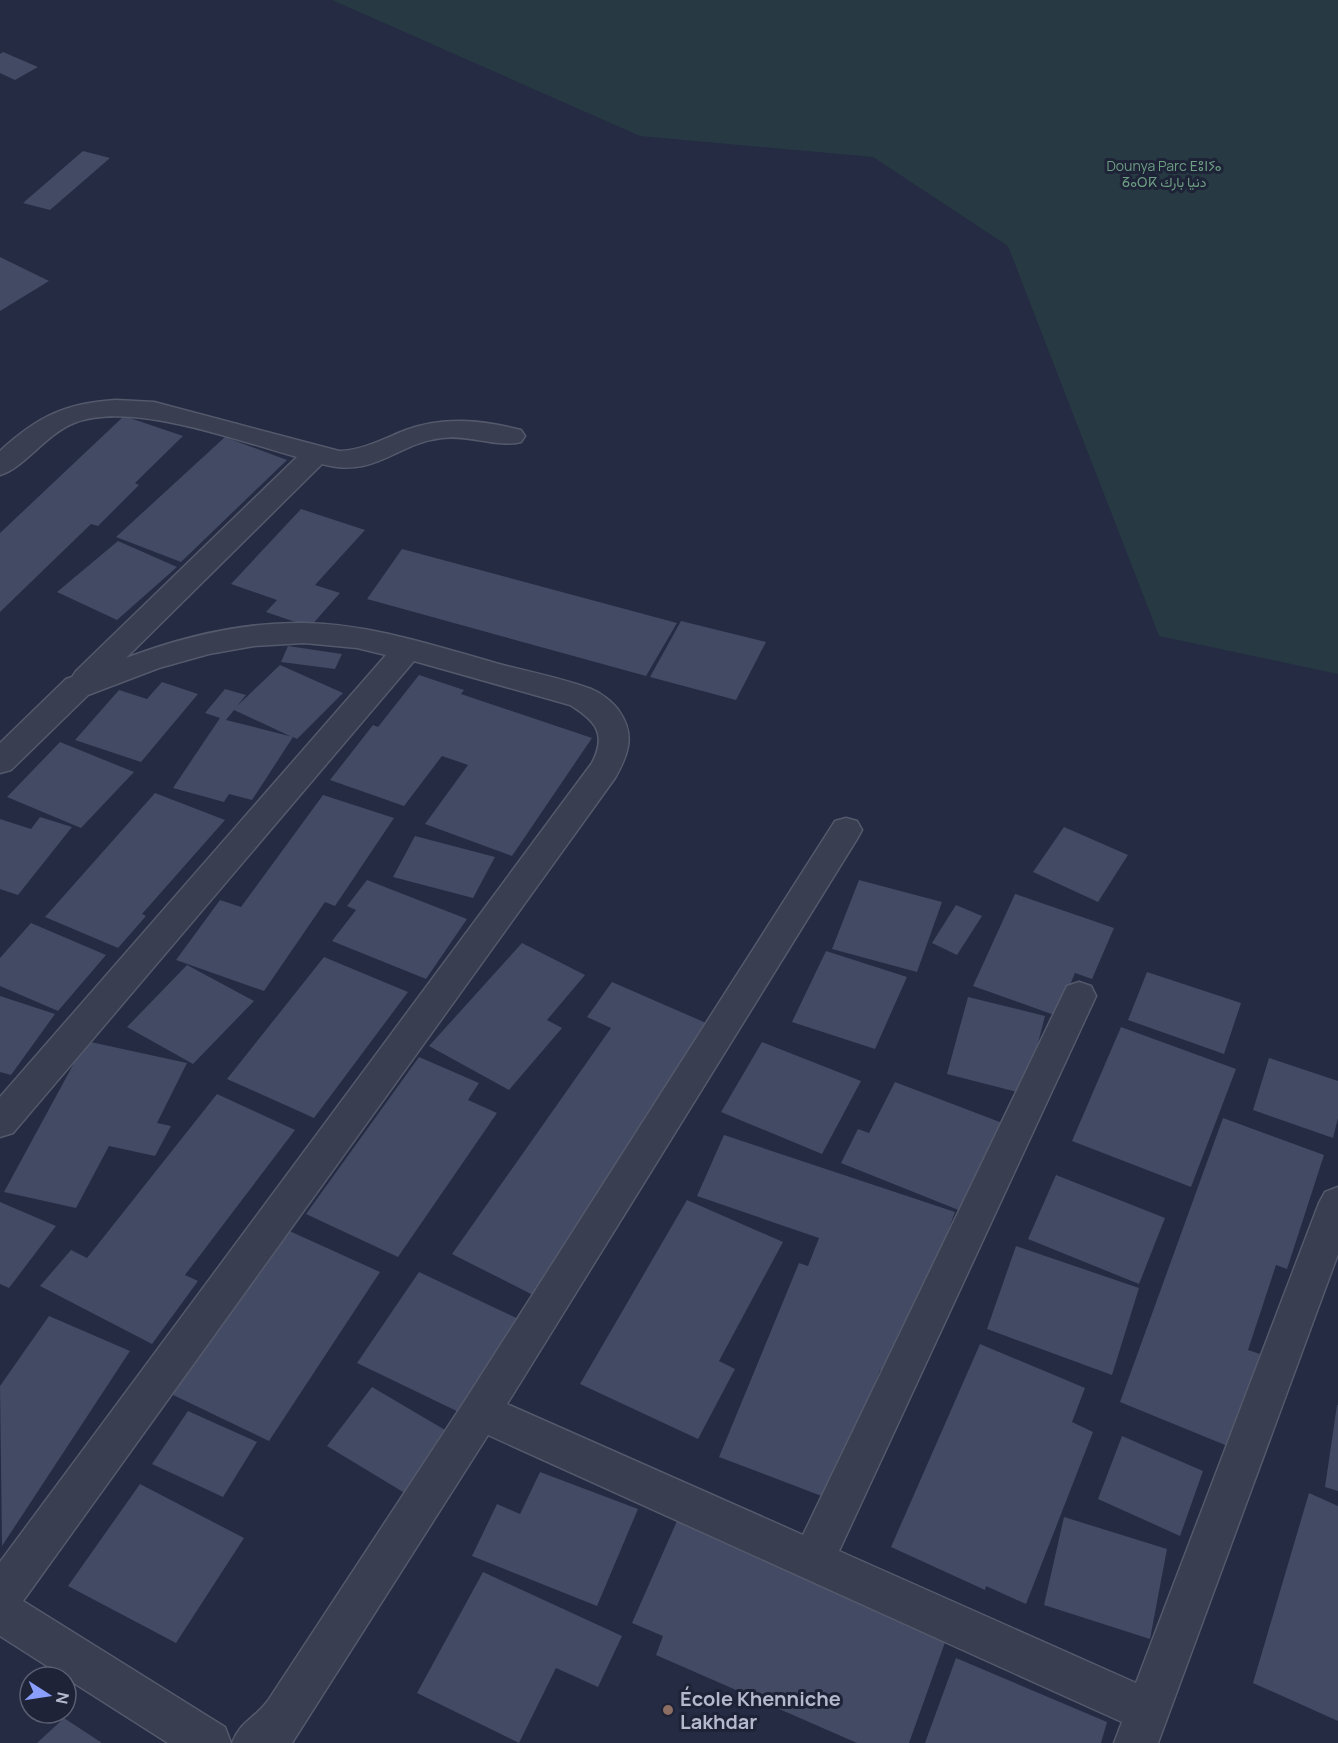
<svg xmlns="http://www.w3.org/2000/svg" width="1338" height="1743" font-family="Manrope,Vazirmatn,'Noto Sans Tifinagh',sans-serif">
	<style>
		.green { fill: #273943 }
		.building { fill: #434a64; fill-rule: evenodd }
		.lines { fill: none; stroke-linecap: round; stroke-linejoin: round }
		.minor-casing { stroke: #54596c; stroke-width: 3 }
		.minor { fill: #393e51; fill-rule: evenodd }
		.education-dot { fill: #8d6e63; stroke: #1e2337; stroke-width: 2 }
		.labels { text-anchor: middle; dominant-baseline: central; stroke-width: 6; stroke-linejoin: round; paint-order: stroke }
		.far-park-label { font-size: 14px; fill: #6c9d82; stroke: #1e2337 }
		.near-poi-label { font-size: 20px; font-weight: bold; fill: #b6b9cc; stroke: #1e2337; text-anchor: start }
	</style>
	<rect width="100%" height="100%" fill="#242b42"/>
	<path class="green" d="M332 0H1338V674L1159 636 1008 246 873 157 640 136Z"/>
	<path class="building" d="M3 52 38 67 15 80 0 73V54Z
		M83 151 110 158 50 210 23 203Z
		M0 257 49 281 0 311Z
		M124 416 183 436 135 483 139 485 98 526 91 524 0 612V533Z
		M225 437 287 460 181 562 116 537Z
		M301 509 365 530 315 585 340 593 310 627 266 612 277 600 231 584Z
		M118 541 177 567 117 620 57 592Z
		M402 549 677 623 646 676 367 599Z
		M681 621 766 642 736 700 650 677Z
		M288 646 342 654 335 669 281 662Z
		M280 665 343 693 297 739 293 737 252 800 229 794 224 802 173 788 220 718 205 713 225 689 246 695 237 706ZM234 710 292 737H293L226 720Z
		M419 675 464 690 461 694 592 738 512 856 425 824 468 765 442 756 404 806 330 780 373 725 378 727Z
		M162 682 198 694 141 762 75 740 119 690 147 699Z
		M60 742 134 772 81 828 7 797Z
		M155 793 225 820 142 914 146 916 118 948 45 917Z
		M323 795 394 818 335 906 325 902 264 991 176 960 220 900 241 907Z
		M40 817 72 827 18 895 0 889V819L31 829Z
		M1064 827 1128 855 1098 902 1033 872Z
		M415 836 495 857 473 898 393 877Z
		M367 880 467 919 426 979 332 941 356 910 347 906Z
		M859 880 942 902 917 972 832 949Z
		M1015 894 1114 928 1092 979 1075 973 1057 1016 973 986Z
		M956 905 982 916 957 955 932 943Z
		M31 923 106 955 58 1011 0 986V958Z
		M522 943 585 975 547 1020 562 1028 509 1090 429 1046Z
		M826 951 907 977 875 1049 792 1022Z
		M324 957 408 992 314 1118 227 1079Z
		M187 965 254 1001 193 1064 127 1027Z
		M1147 972 1241 1003 1224 1054 1128 1020Z
		M612 982 713 1026 533 1295 452 1254 611 1028 587 1017Z
		M0 996 55 1014 11 1075 0 1072Z
		M968 997 1045 1016 1025 1094 947 1074Z
		M1121 1027 1236 1069 1191 1187 1072 1141Z
		M86 1041 187 1063 157 1123 171 1126 155 1156 109 1146 76 1208 4 1192Z
		M762 1042 861 1081 822 1154 721 1112Z
		M419 1057 479 1083 468 1100 497 1113 398 1257 306 1214Z
		M1269 1058 1338 1081V1118L1333 1138 1253 1110Z
		M895 1082 1005 1124 966 1213 841 1163 858 1129 869 1133Z
		M217 1094 295 1130 185 1275 198 1281 152 1344 40 1286 71 1250 87 1258Z
		M1223 1118 1324 1155 1287 1269 1276 1265 1248 1350 1260 1354 1230 1447 1120 1402Z
		M724 1135 955 1212 923 1300 891 1374 880 1370 832 1500 719 1457 799 1263 808 1266 819 1238 697 1196Z
		M1056 1175 1165 1218 1139 1284 1028 1239Z
		M687 1200 783 1242 719 1361 735 1369 698 1439 580 1384Z
		M0 1202 56 1226 9 1288 0 1284Z
		M285 1229 380 1272 269 1441 169 1393Z
		M1016 1246 1139 1288 1112 1375 987 1329Z
		M419 1272 525 1322 467 1416 357 1363Z
		M49 1316 130 1351 2 1546 0 1386Z
		M980 1344 1085 1388 1072 1422 1093 1432 1026 1604 986 1586 985 1590 891 1547Z
		M372 1387 457 1437 413 1498 327 1446Z
		M1337 1405H1338V1491L1325 1487Z
		M188 1411 257 1442 223 1497 152 1464Z
		M1122 1436 1203 1471 1180 1536 1098 1499Z
		M540 1472 638 1509 597 1606 472 1556 497 1504 520 1514Z
		M140 1484 244 1538 176 1643 68 1586Z
		M1309 1493 1338 1506V1721L1253 1683Z
		M1064 1517 1167 1549 1150 1639 1044 1605Z
		M677 1521 948 1634 909 1743H857L656 1655 663 1636 632 1623Z
		M483 1572 622 1636 598 1687 556 1668 519 1743 417 1693Z
		M956 1658 1107 1722 1101 1743H925Z
		M64 1718 102 1743H37Z"/>
	<g class="lines">
		<g class="minor-casing">
			<path id="minor" d="M116 400 154 402 339 451C364 450 383 439 406 430 444 416 482 420 521 430L525 436 521 442C497 448 468 434 442 438 396 443 376 479 322 464L126 658C181 637 244 622 304 623 370 624 435 646 499 664 529 672 562 678 591 689 601 693 613 702 619 711 636 735 628 755 615 778L23 1601 225 1727 231 1743H168L0 1636V1562L592 763C607 734 596 721 570 705L414 661 13 1133 0 1137V1097L386 655 357 648 304 643 254 646 209 654 159 668 88 695 11 770 0 773V743L66 679 72 677 76 671 297 457C239 441 130 400 74 423 46 434 23 469 0 475V451C37 417 65 403 116 400Z
				M846 818 857 821 862 830 857 839 507 1404 803 1535 1067 986 1079 982 1091 986 1096 996 839 1551 1136 1683 1319 1203 1325 1192 1338 1187V1254L1158 1743H1114L1122 1722 488 1435 292 1743H232C241 1720 255 1719 269 1699L466 1399 835 821Z"/>
		</g>
		<use href="#minor" class="minor"/>
	</g>
	<circle class="education-dot" cx="668" cy="1710" r="6"/>
	<g class="labels">
		<g class="far-park-label">
			<text x="1164" y="165">Dounya Parc ⴹⵓⵏⵢⴰ<tspan x="1164" dy="16">ⵒⴰⵔⴽ دنيا بارك</tspan></text>
		</g>
		<g class="near-poi-label">
			<text x="680" y="1698">École Khenniche<tspan x="680" dy="23">Lakhdar</tspan></text>
		</g>
	</g>
	<g transform="translate(48 1695) rotate(102)"><circle r="28" fill="#1e2337" stroke="#5b5f73" stroke-width="1.5"/>
	<path d="M0-4.5L10 22L0 15L-10 22Z" fill="#8a9efc"/>
	<text y="-9" font-size="16" font-weight="bold" text-anchor="middle" fill="#b6b9cc">N</text>
	</g>
</svg>
